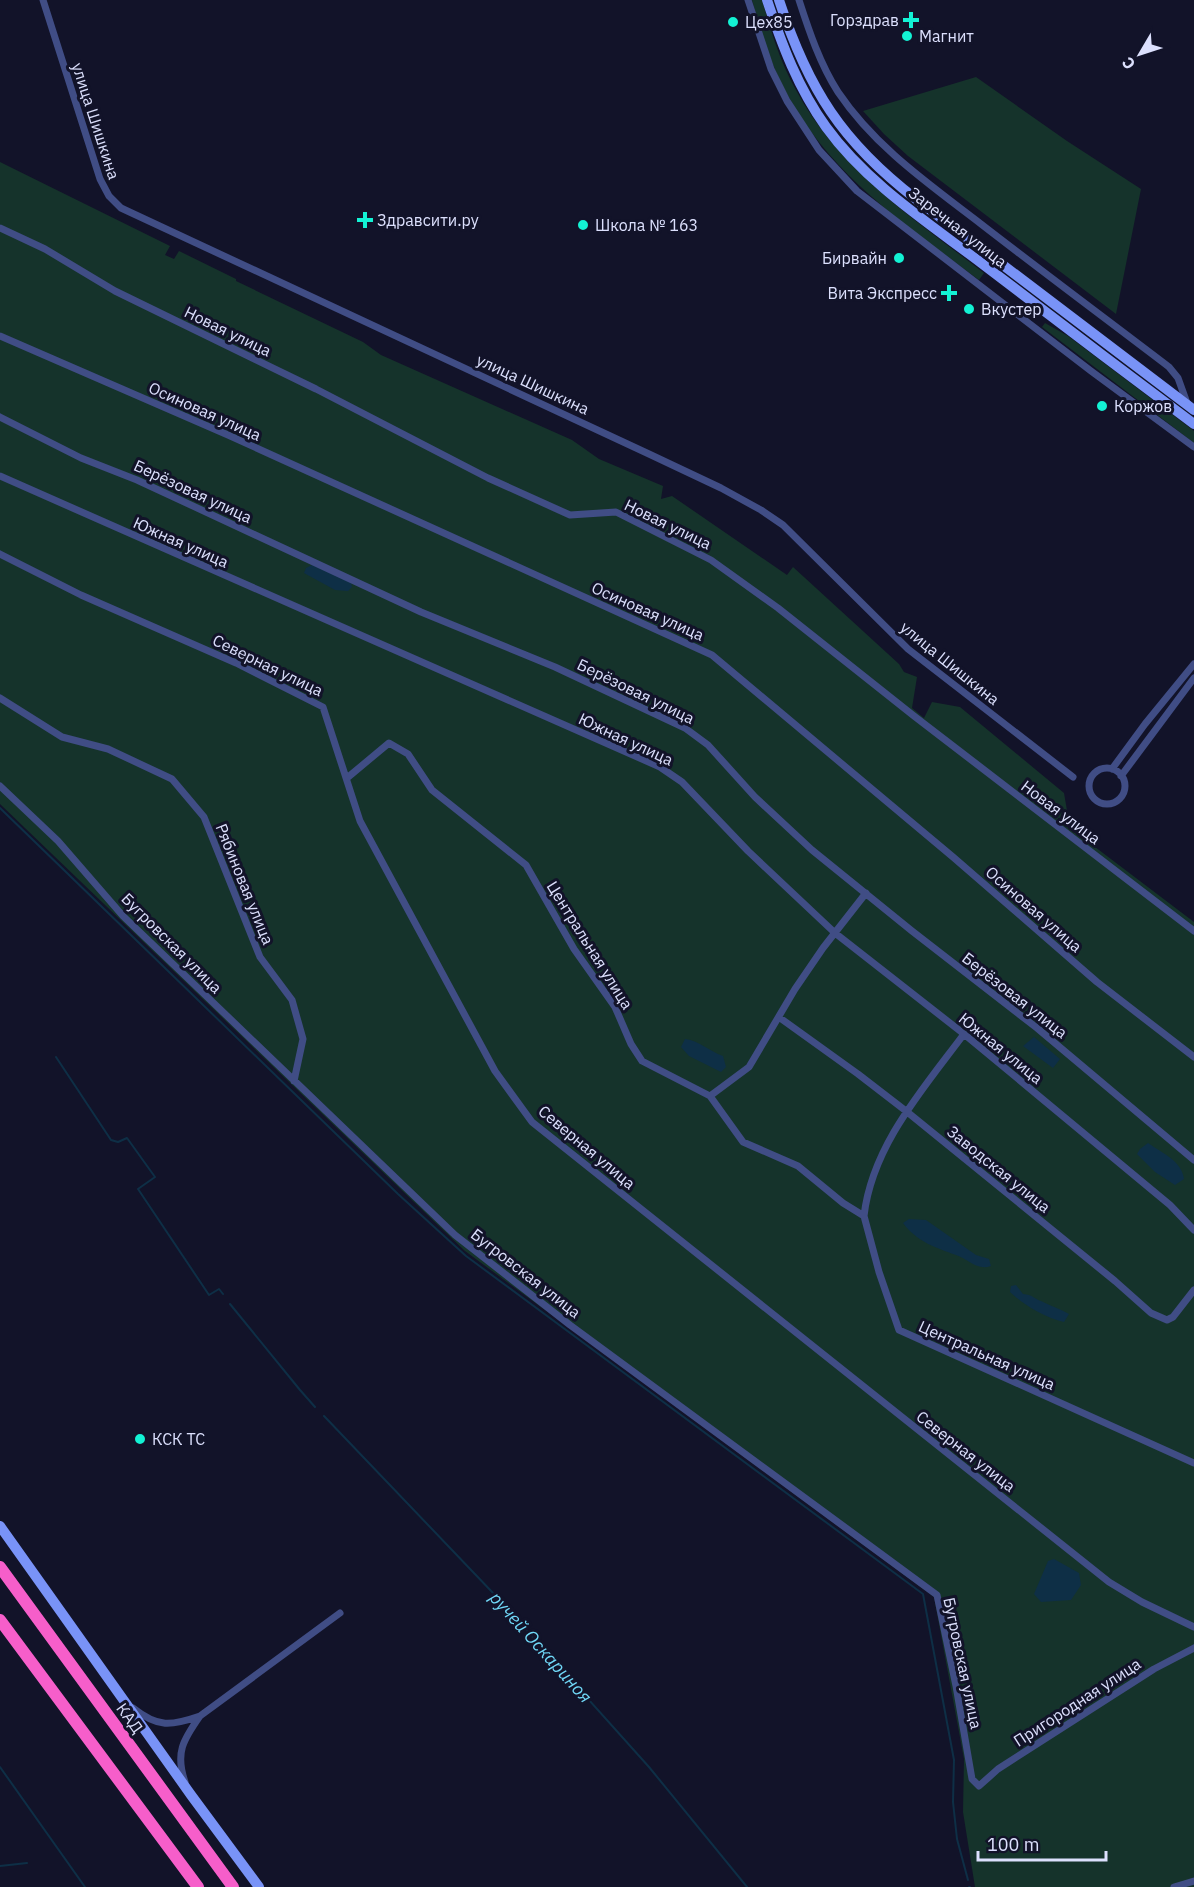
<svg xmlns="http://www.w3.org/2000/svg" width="1194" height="1887" font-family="'IBM Plex Sans',sans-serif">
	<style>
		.green { fill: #15332b }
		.water { fill: #0e2f46 }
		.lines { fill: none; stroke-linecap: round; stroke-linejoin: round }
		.stream { stroke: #0e2f46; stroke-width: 2 }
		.street { stroke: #404d85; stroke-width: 7 }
		.secondary { stroke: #7993f7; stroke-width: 10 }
		.highway { stroke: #f65eca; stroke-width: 12 }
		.poi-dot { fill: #13f2d4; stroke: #121329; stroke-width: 2 }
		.labels { text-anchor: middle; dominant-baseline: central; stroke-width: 6; stroke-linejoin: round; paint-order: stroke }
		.poi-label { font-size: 16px; fill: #dce0fd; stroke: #121329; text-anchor: start }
		.street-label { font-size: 16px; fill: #dce0fd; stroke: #121329 }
		.water-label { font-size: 18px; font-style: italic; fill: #70d8f7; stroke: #121329 }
	</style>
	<rect width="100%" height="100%" fill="#121329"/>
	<path class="green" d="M752 0H762C771 31 780 62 796 90 839 170 914 219 984 273L979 280C905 224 833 178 787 94 771 65 761 32 752 0Z
		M976 77 1067 141 1141 189 1116 314 908 156 884 134 863 111Z
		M0 162 170 246 165 255 174 259 179 251 236 279V281L363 342 381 355 572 440 599 459 663 486 661 499 672 496 787 575 793 567 899 664 904 672 917 677 912 708 924 718 932 702 960 707 1064 793 1070 828 1194 922V1887H975L963 1812 964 1759 934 1597 465 1251 0 804Z
		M1045 323 1068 336 1194 431V443L1042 327Z"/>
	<path class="water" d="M312 565 351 582 352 587 348 591 335 590 304 573 306 568Z
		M1034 1037 1060 1059 1053 1068 1023 1046Z
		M685 1039C700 1041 709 1051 723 1056L726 1067 721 1072 689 1056 681 1047Z
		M1148 1143C1162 1153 1182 1161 1184 1179L1175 1185 1155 1172 1137 1154 1140 1149Z
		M909 1219 926 1220 976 1255 989 1259 991 1266C977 1271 968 1259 956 1255 936 1248 916 1241 903 1223Z
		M1016 1285 1023 1294C1033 1295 1033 1298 1041 1301 1051 1306 1060 1309 1069 1314L1064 1322C1044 1317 1025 1306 1010 1292L1011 1286Z
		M1054 1559 1079 1573 1081 1585 1071 1600 1041 1602 1034 1594 1048 1561Z"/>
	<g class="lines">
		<path class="stream" d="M0 808 398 1194 466 1256 923 1594 954 1760 953 1802 957 1839 968 1880
			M56 1057 111 1140 118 1142 127 1138 155 1177 138 1189 209 1295 219 1289 223 1294
			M230 1304 300 1390 315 1407
			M324 1416 494 1594 649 1767 747 1887
			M0 1767 85 1887
			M0 1866 27 1863
			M969 1887H970"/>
		<path class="street" d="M43 0 100 179 109 196 121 208 649 454 721 488 761 510 783 525 908 649 1073 777
			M748 0 771 69 787 101 819 150 857 191 1091 371 1194 447
			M799 0C809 31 820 64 838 92 875 147 929 184 981 224 1043 272 1106 319 1169 367L1178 378 1187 403
			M0 228 45 249 115 291 316 389 488 478 570 515 616 512 711 560 778 608 914 716 1194 931
			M0 336 228 435 712 655 953 857 1097 982 1194 1057
			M0 417 81 458 137 480 421 612 555 667 685 728 708 745 755 797 812 850 912 931 1037 1028 1194 1160
			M0 476 660 767 682 782 748 851 835 933 964 1034 1170 1205 1194 1230
			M0 554 81 595 236 663 323 707 360 821 495 1071 532 1122 1109 1582 1142 1602 1194 1627
			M0 698 62 737 108 749 172 779 204 817 260 957 292 1000 303 1039 294 1081
			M1089 786a18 18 0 1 1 36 0a18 18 0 1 1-36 0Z
			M1112 769 1145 724 1194 664
			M1121 776 1194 678
			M347 778 389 743 408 754 432 790 526 865 574 949 615 1007 631 1044 642 1061 710 1096 743 1142 798 1166 843 1203 864 1216 879 1272 899 1330 1194 1463
			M0 786 58 841 123 916 455 1235 570 1325 937 1595 956 1686 972 1779 979 1786 998 1769 1154 1669 1194 1648
			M780 1018 858 1074 906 1111 1115 1281 1151 1313 1167 1320 1173 1317 1194 1290
			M710 1096 749 1067 795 989 823 948 866 893
			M864 1216C872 1146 923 1089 964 1034
			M133 1708C158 1728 171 1726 200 1716
			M185 1782C175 1753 183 1740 200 1716L340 1613
			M1174 1887 1194 1881"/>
		<path class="secondary" d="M767 0C782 45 798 88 826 127 865 181 924 220 976 259 1049 315 1121 369 1194 424
			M779 0C808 89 842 142 916 199L1194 410
			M0 1526 191 1795 259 1887"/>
		<path class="highway" d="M0 1567 233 1887
			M0 1620 198 1887"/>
	</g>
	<g class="poi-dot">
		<path d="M908 11h6v6h6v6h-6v6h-6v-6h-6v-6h6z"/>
		<circle cx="733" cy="22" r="6"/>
		<circle cx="907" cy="36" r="6"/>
		<path d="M362 211h6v6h6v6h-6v6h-6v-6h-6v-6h6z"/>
		<circle cx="583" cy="225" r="6"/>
		<circle cx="899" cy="258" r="6"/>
		<path d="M946 284h6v6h6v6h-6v6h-6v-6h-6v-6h6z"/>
		<circle cx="969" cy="309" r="6"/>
		<circle cx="1102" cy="406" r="6"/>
		<circle cx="140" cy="1439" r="6"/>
	</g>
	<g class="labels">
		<g class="poi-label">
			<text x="899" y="20" text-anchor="end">Горздрав</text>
			<text x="745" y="22">Цех85</text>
			<text x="919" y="36">Магнит</text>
			<text x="377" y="220">Здравсити.ру</text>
			<text x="595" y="225">Школа № 163</text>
			<text x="887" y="258" text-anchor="end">Бирвайн</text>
			<text x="937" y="293" text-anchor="end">Вита Экспресс</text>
			<text x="981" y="309">Вкустер</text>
			<text x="1114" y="406">Коржов</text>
			<text x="152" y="1439">КСК ТС</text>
		</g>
		<g class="street-label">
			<text transform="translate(96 121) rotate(72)">улица Шишкина</text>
			<text transform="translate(958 227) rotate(38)">Заречная улица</text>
			<text transform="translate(228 331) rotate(26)">Новая улица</text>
			<text transform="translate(533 384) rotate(25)">улица Шишкина</text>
			<text transform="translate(205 411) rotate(24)">Осиновая улица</text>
			<text transform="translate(193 491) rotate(25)">Берёзовая улица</text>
			<text transform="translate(668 524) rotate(26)">Новая улица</text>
			<text transform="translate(181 542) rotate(24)">Южная улица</text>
			<text transform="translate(648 611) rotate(24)">Осиновая улица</text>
			<text transform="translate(950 663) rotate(39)">улица Шишкина</text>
			<text transform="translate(268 665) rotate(26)">Северная улица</text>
			<text transform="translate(636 691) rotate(26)">Берёзовая улица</text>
			<text transform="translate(626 739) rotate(25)">Южная улица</text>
			<text transform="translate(1061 812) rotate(37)">Новая улица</text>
			<text transform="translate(245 884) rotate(68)">Рябиновая улица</text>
			<text transform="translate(1034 909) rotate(41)">Осиновая улица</text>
			<text transform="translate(172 943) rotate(45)">Бугровская улица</text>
			<text transform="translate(590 945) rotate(58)">Центральная улица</text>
			<text transform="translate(1015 995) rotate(38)">Берёзовая улица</text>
			<text transform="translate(1001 1048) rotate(39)">Южная улица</text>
			<text transform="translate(587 1147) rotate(40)">Северная улица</text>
			<text transform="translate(999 1169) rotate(39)">Заводская улица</text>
			<text transform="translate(526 1273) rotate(38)">Бугровская улица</text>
			<text transform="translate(987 1355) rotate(24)">Центральная улица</text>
			<text transform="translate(966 1451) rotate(38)">Северная улица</text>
			<text transform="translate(963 1663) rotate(78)">Бугровская улица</text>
			<text transform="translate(1077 1702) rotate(-33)">Пригородная улица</text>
			<text transform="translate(130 1718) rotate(54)">КАД</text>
		</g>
		<g class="water-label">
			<text transform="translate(541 1647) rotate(48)">ручей Оскариноя</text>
		</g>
	</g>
	<g transform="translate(1140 54) rotate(231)" stroke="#121329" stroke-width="4.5" paint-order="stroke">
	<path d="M0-4.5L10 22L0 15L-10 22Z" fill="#dce0fd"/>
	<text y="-9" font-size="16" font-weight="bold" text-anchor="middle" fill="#dce0fd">С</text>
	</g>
	<path d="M978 1851v9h128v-9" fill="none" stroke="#dce0fd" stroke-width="3"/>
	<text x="987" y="1851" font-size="18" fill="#dce0fd" stroke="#121329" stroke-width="4.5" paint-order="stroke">100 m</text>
</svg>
